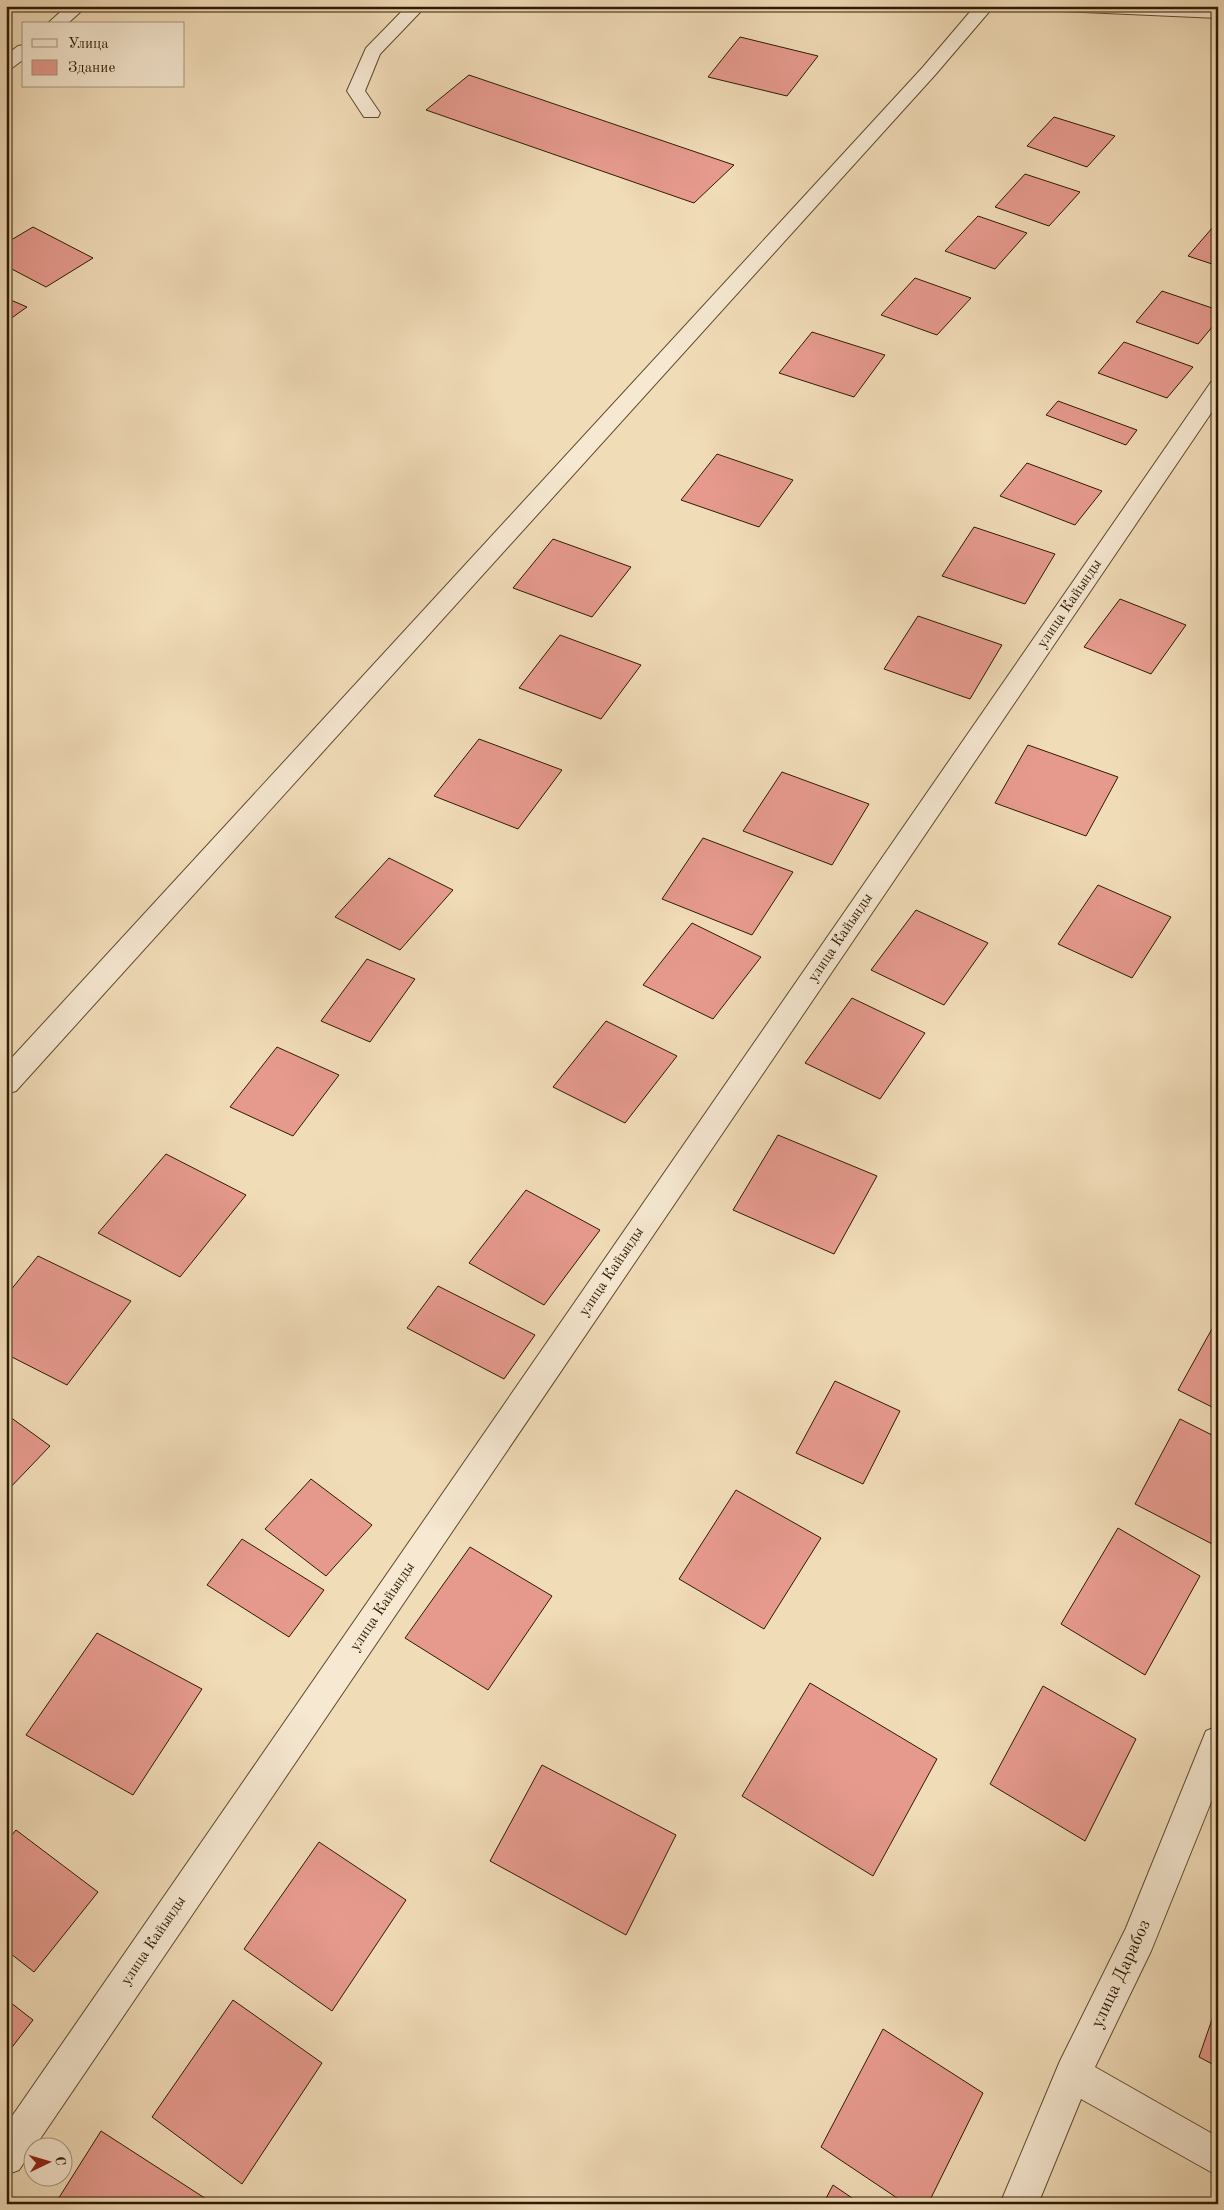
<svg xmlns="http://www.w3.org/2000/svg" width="1224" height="2210" font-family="'Old Standard TT',serif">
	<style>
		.building { fill: #e69a8e; stroke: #2e1b00 }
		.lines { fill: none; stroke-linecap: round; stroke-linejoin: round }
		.lane-casing { stroke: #5f4b2e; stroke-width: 2 }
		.street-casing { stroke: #5f4b2e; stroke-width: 2 }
		.lane { fill: #f6e8d1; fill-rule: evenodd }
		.street { fill: #f6e8d1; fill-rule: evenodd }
		.labels { text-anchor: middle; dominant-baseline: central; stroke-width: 5; stroke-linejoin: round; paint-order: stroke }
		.street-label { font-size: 15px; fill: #2e1b00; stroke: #f6e8d1 }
		.near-street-label { font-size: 18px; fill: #2e1b00; stroke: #f6e8d1 }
	</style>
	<rect width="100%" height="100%" fill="#f1dcb8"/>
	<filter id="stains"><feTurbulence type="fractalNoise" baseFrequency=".004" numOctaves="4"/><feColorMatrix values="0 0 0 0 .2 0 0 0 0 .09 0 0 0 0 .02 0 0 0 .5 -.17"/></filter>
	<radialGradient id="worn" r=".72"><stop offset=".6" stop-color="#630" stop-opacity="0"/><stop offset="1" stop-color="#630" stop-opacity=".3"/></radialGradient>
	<path class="building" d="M740 37 818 56 787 96 708 77Z
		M469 75 734 165 694 203 426 110Z
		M1054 117 1115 136 1087 167 1027 146Z
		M1025 174 1080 192 1049 226 995 207Z
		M978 216 1027 233 995 269 945 251Z
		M33 227 93 258 46 287 6 266V243Z
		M1213 227 1218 228V266L1188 256Z
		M915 278 971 298 937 335 881 315Z
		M1162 291 1218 310V320L1198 344 1136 322Z
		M6 298 27 307 6 322Z
		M812 332 885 355 854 397 779 373Z
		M1124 342 1193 367 1167 398 1098 373Z
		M1058 401 1137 430 1126 445 1046 415Z
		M717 454 793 480 759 527 681 500Z
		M1027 463 1102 491 1075 525 1000 496Z
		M974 527 1055 554 1025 604 942 576Z
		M553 539 631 567 592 617 513 588Z
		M1120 599 1186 625 1151 674 1084 647Z
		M918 616 1002 645 970 699 884 669Z
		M560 635 641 665 601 719 519 688Z
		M479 739 562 770 518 829 434 796Z
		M1028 745 1118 777 1086 836 995 803Z
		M782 772 869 804 832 865 743 831Z
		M703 838 793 872 752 935 662 899Z
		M389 858 453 890 400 950 335 917Z
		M1098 885 1171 917 1132 978 1058 944Z
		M916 910 988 943 944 1005 871 970Z
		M692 923 761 957 713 1019 643 985Z
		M367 959 415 979 370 1042 321 1021Z
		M852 998 925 1033 880 1099 805 1063Z
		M606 1021 677 1056 625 1123 553 1087Z
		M277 1047 339 1075 293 1136 230 1107Z
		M778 1135 877 1176 834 1254 733 1210Z
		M166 1154 246 1195 180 1277 98 1233Z
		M526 1190 600 1230 544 1305 469 1263Z
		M38 1256 131 1301 67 1385 6 1354V1296Z
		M438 1286 535 1335 504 1379 407 1328Z
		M1218 1318V1410L1178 1390Z
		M835 1381 900 1411 863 1484 796 1453Z
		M6 1414 50 1446 6 1492Z
		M1180 1419 1218 1438V1547L1135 1504Z
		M311 1479 372 1525 326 1576 265 1529Z
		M736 1490 821 1538 764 1629 679 1579Z
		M1118 1528 1200 1576 1145 1675 1061 1624Z
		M242 1539 324 1590 289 1637 207 1585Z
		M470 1547 552 1596 488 1690 405 1638Z
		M97 1633 202 1689 133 1795 26 1735Z
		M810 1683 937 1759 873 1876 742 1796Z
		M1043 1686 1136 1739 1085 1841 990 1784Z
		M542 1765 676 1835 626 1935 490 1861Z
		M16 1830 98 1892 34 1972 6 1950V1842Z
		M319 1842 406 1900 332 2011 244 1949Z
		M6 1999 33 2020 6 2055Z
		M233 2000 322 2063 242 2184 152 2117Z
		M1218 2002V2067L1199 2057Z
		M883 2029 983 2093 928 2204H906L821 2147Z
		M101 2131 214 2204H55Z
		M833 2185 861 2204H823Z"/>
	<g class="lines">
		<g class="lane-casing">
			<path id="lane" d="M1032 6H1130L1218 10V18L1038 10Z"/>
		</g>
		<g class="street-casing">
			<path id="street" d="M67 6H87L67 24H47Z
				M407 6H426L380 54 365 91 380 113 378 117H364L347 91 366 48Z
				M975 6H994L935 75 16 1091 6 1094V1064L923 67Z
				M24 45V59L12 68 6 69V55L18 46Z
				M1218 381V403L19 2170 6 2175V2125L1211 382Z
				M1218 1726V1785L1151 1951 1095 2067 1218 2137V2176L1081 2099 1038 2204H1000L1060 2061 1126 1928 1206 1731Z"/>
		</g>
		<use href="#lane" class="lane"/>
		<use href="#street" class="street"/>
	</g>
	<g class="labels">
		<g class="street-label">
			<text transform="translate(1070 604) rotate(-56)">улица Кайынды</text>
			<text transform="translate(841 938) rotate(-56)">улица Кайынды</text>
			<text transform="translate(612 1272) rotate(-56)">улица Кайынды</text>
			<text transform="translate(383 1607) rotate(-56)">улица Кайынды</text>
			<text transform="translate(154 1941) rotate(-56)">улица Кайынды</text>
		</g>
		<g class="near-street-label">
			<text transform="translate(1121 1974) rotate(-65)">улица Дарабоз</text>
		</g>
	</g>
	<rect width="1224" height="2210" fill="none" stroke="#f1dcb8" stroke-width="25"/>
	<rect x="8" y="8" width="1209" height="2195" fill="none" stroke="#2e1b00" stroke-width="2.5"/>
	<rect x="12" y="12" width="1199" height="2185" fill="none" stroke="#2e1b00"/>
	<rect x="22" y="22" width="162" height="65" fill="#f6e8d1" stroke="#a6967d"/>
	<rect x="32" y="39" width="25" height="8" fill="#f6e8d1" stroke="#a6967d"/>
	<text x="68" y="48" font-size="15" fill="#2e1b00">Улица</text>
	<rect x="32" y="60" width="25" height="15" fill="#e69a8e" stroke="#a6967d"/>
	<text x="68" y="72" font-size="15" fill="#2e1b00">Здание</text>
	<g transform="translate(48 2162) rotate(85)"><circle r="24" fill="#f6e8d1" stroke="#a6967d"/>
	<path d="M0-4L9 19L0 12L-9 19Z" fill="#8f2418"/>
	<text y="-8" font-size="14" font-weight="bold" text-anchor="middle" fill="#2e1b00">С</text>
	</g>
	<rect width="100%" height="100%" filter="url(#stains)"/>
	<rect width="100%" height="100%" fill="url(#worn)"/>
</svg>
